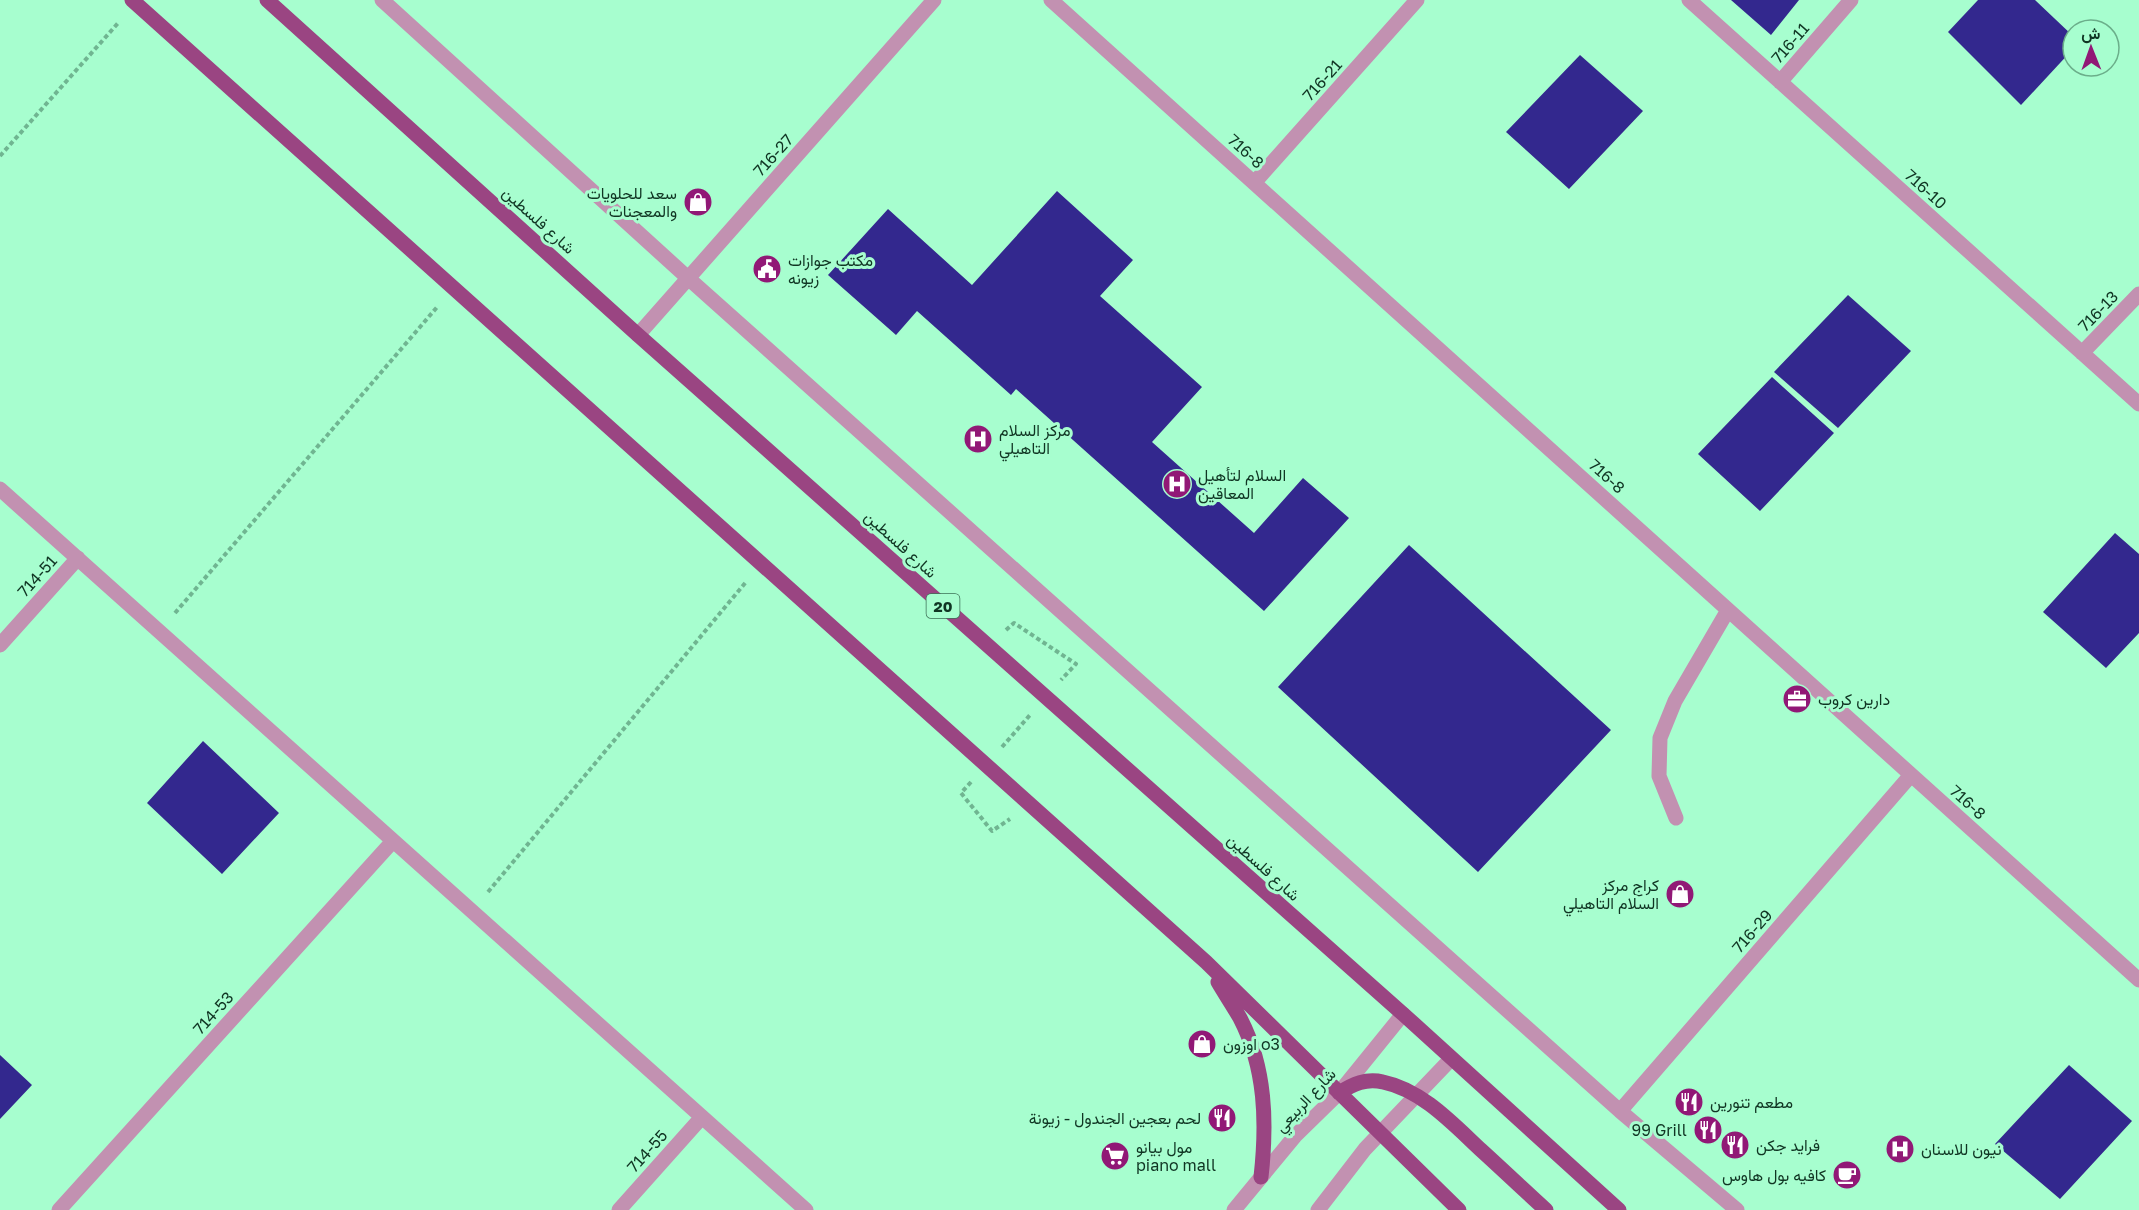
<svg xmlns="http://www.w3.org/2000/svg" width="2139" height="1210" font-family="'Golos Text',Vazirmatn,sans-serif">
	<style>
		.building { fill: #33288e }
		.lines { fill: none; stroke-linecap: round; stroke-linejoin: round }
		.path { stroke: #70b591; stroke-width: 4; stroke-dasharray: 4.5 3; stroke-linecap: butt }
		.minor { stroke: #c291b1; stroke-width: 15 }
		.major { stroke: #9a4582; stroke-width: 15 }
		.labels { text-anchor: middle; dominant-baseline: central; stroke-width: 6; stroke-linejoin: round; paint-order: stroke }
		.shield { fill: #a7fecf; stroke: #3d7157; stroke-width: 1.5 }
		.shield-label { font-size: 15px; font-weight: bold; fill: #103523 }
		.street-label { font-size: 16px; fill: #103523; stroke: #a7fecf }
		.poi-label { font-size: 16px; fill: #103523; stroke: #a7fecf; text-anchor: start }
	</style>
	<rect width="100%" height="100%" fill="#a7fecf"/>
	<path class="building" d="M1731 0H1799L1771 35Z
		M1978 0H2035L2073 36V49L2021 105 1948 32Z
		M1580 55 1643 111 1569 189 1506 132Z
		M1057 191 1133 260 1100 296 1202 387 1152 442 1254 533 1303 478 1349 518 1264 611 1016 389 1011 395 917 311 896 335 828 275 888 209 972 285Z
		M1848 295 1911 351 1838 428 1774 372Z
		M1772 377 1834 433 1760 511 1698 454Z
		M2115 533 2139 554V633L2106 668 2043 612Z
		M1409 545 1611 730 1478 872 1278 687Z
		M203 741 279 813 222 874 147 803Z
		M0 1055 32 1085 0 1119Z
		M2069 1065 2132 1121 2060 1199 1995 1144Z"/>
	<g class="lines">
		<path class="path" d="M0 156 119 22
			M175 613 438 306
			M1006 630 1014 623 1076 664 1061 680
			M1002 747 1030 715
			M971 782 961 793 992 831 1010 819
			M488 892 746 582"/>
		<path class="minor" d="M382 0 688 278 1620 1111 1737 1210
			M1051 0 2139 980
			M1689 0 2139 404
			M1780 82 1851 0
			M1254 183 1417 0
			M638 335 934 0
			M2082 353 2139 294
			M0 489 806 1210
			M0 645 78 558
			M1676 818 1659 776 1660 738 1675 701 1728 610
			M1620 1111 1911 775
			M59 1210 393 841
			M619 1210 702 1117
			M1234 1210 1295 1136 1339 1093 1403 1014
			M1318 1210 1365 1149 1451 1059"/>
		<path class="major" d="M132 0 1206 962 1459 1210
			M267 0 638 335 1403 1014 1619 1210
			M1218 982C1225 994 1233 1006 1240 1018 1266 1068 1267 1123 1261 1177
			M1339 1093C1353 1084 1366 1078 1383 1082 1422 1090 1453 1124 1481 1150 1503 1170 1524 1190 1546 1210"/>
	</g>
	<defs>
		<g id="shop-disc" transform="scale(1.5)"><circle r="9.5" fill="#911876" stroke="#a7fecf"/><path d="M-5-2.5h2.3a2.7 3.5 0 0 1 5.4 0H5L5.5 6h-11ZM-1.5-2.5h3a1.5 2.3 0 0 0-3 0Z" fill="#fff"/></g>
		<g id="civic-disc" transform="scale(1.5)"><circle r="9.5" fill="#911876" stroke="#a7fecf"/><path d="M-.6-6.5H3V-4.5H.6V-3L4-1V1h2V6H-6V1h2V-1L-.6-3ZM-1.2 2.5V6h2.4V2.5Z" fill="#fff"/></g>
		<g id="hospital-disc" transform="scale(1.5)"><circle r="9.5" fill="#911876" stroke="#a7fecf"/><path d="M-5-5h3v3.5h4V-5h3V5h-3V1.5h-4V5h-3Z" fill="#fff"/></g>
		<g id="office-disc" transform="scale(1.5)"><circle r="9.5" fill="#911876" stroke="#a7fecf"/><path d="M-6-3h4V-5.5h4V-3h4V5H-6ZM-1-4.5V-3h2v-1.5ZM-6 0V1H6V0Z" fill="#fff"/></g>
		<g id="restaurant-disc" transform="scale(1.5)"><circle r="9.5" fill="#911876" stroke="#a7fecf"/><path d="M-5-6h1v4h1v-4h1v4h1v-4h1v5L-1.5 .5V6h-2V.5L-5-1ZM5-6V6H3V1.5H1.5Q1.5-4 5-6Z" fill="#fff"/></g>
		<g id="supermarket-disc" transform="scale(1.5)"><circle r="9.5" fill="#911876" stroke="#a7fecf"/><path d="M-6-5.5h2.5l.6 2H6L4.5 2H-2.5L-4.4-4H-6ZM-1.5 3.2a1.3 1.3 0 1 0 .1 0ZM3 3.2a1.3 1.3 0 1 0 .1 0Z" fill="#fff"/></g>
		<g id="cafe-disc" transform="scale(1.5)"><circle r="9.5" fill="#911876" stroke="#a7fecf"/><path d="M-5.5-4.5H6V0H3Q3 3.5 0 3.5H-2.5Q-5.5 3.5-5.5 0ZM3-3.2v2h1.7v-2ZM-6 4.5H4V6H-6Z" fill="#fff"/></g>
	</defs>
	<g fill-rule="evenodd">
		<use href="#shop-disc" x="698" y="202"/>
		<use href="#civic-disc" x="767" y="269"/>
		<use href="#hospital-disc" x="978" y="439"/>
		<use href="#hospital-disc" x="1177" y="484"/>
		<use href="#office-disc" x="1797" y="699"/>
		<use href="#shop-disc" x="1680" y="894"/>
		<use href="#shop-disc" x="1202" y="1044"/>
		<use href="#restaurant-disc" x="1689" y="1102"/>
		<use href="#restaurant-disc" x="1222" y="1118"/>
		<use href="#restaurant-disc" x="1708" y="1130"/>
		<use href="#restaurant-disc" x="1735" y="1145"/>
		<use href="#hospital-disc" x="1900" y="1149"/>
		<use href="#supermarket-disc" x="1115" y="1156"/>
		<use href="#cafe-disc" x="1847" y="1175"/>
	</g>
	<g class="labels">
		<rect class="shield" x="926.5" y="594" width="33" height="24" rx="4.5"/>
		<g class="shield-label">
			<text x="943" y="606">20</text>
		</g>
		<g class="street-label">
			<text transform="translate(1790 43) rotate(-49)">716-11</text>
			<text transform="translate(1322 80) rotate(-48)">716-21</text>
			<text transform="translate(1246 151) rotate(42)">716-8</text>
			<text transform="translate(773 155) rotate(-48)">716-27</text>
			<text transform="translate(1926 189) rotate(42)">716-10</text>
			<text transform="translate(539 220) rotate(42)">شارع فلسطين</text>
			<text transform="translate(2098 311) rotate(-46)">716-13</text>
			<text transform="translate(1607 476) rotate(42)">716-8</text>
			<text transform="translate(901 544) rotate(42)">شارع فلسطين</text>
			<text transform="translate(37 576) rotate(-48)">714-51</text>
			<text transform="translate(1968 802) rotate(42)">716-8</text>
			<text transform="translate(1264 867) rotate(42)">شارع فلسطين</text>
			<text transform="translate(1752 931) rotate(-49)">716-29</text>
			<text transform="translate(213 1013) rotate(-48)">714-53</text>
			<text transform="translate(1305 1100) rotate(-47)">شارع الربيعي</text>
			<text transform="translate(647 1151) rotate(-48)">714-55</text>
		</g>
		<g class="poi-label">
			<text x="677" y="193" text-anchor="end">سعد للحلويات<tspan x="677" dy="18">والمعجنات</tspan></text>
			<text x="788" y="260">مكتب جوازات<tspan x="788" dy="18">زيونه</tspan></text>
			<text x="999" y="430">مركز السلام<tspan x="999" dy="18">التاهيلي</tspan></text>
			<text x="1198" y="475">السلام لتأهيل<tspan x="1198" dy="18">المعاقين</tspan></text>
			<text x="1818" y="699">دارين كروب</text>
			<text x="1659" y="885" text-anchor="end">كراج مركز<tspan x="1659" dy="18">السلام التاهيلي</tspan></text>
			<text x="1223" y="1044">اوزون o3</text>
			<text x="1710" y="1102">مطعم تنورين</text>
			<text x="1201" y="1118" text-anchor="end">لحم بعجين الجندول - زيونة</text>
			<text x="1687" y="1130" text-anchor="end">99 Grill</text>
			<text x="1756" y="1145">فرايد جكن</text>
			<text x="1136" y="1147">مول بيانو<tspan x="1136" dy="18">piano mall</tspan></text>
			<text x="1921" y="1149">نيون للاسنان</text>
			<text x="1826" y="1175" text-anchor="end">كافيه بول هاوس</text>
		</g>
	</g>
	<g transform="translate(2091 48) rotate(359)"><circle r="28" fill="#a7fecf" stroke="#6bae8a" stroke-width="1.5"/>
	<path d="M0-4.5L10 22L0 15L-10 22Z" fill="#911876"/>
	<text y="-9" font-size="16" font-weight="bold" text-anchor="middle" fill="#103523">ش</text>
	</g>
</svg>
